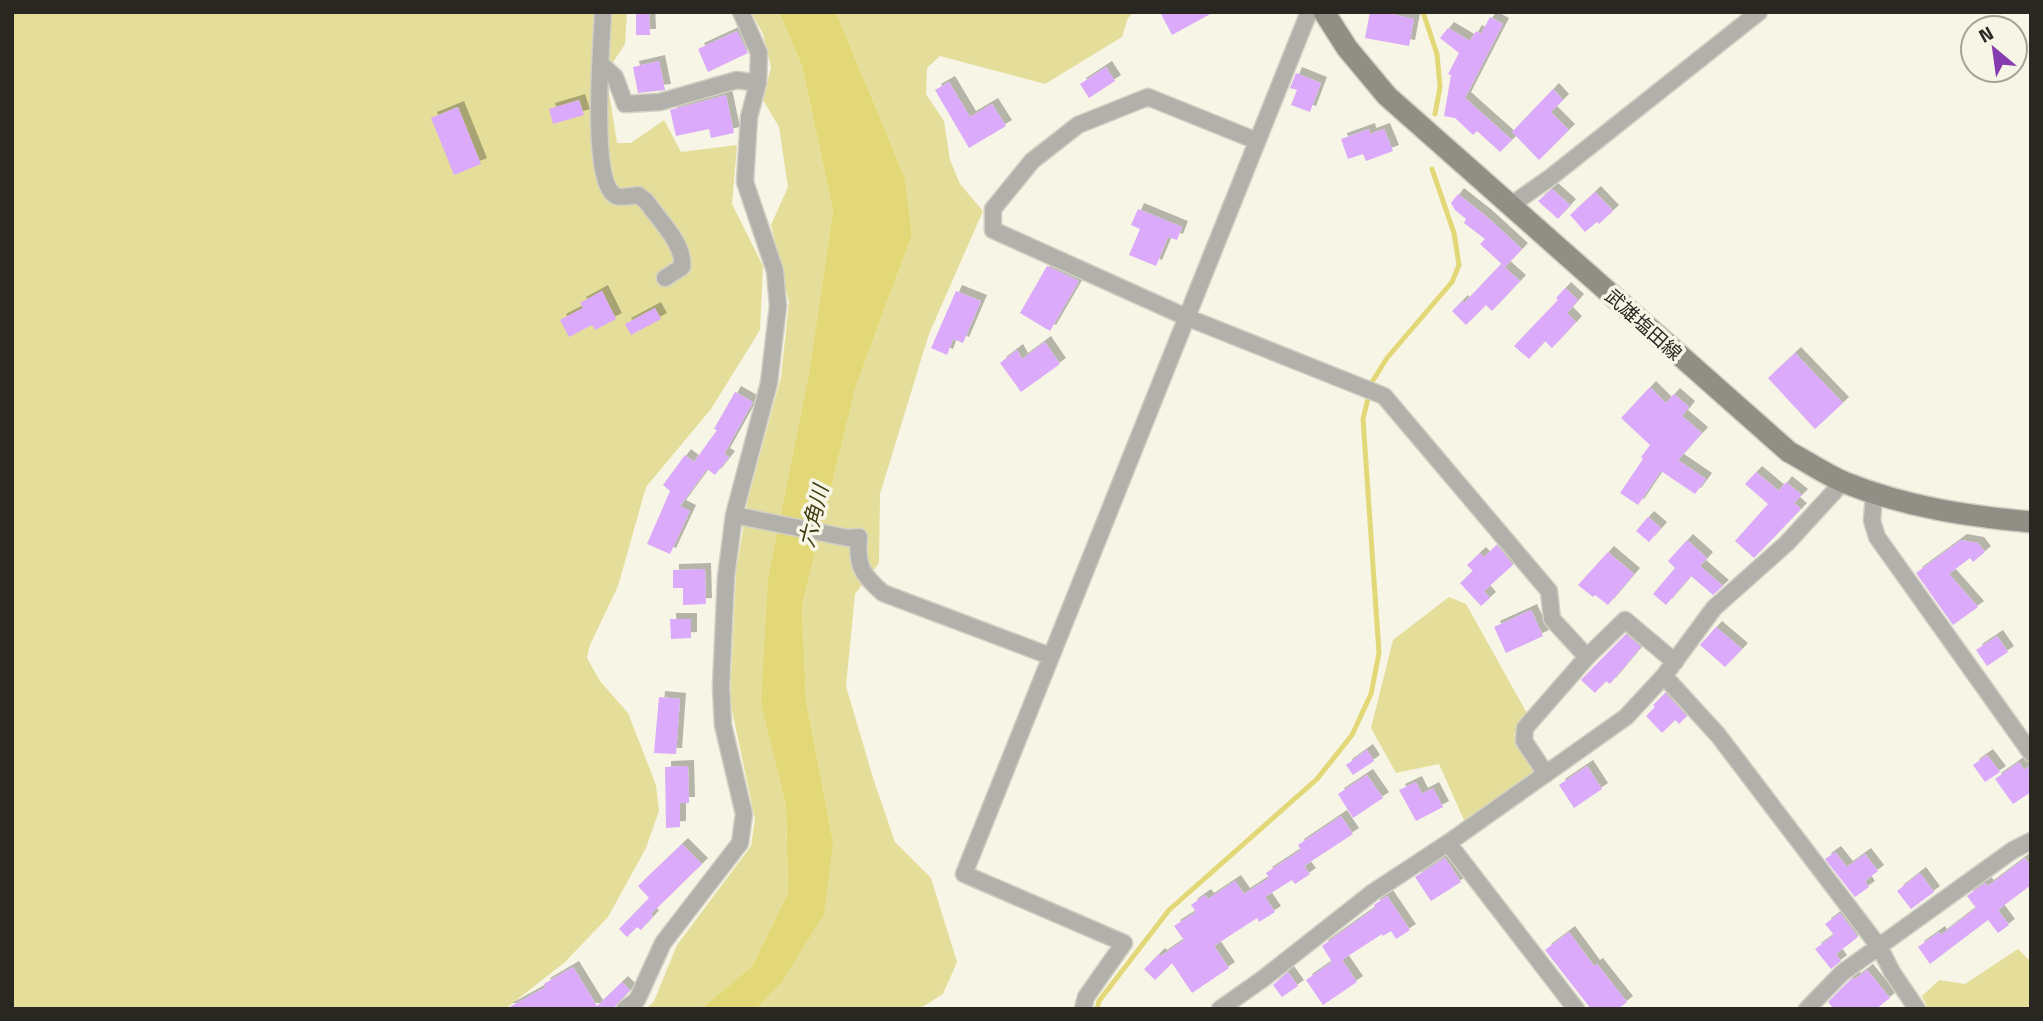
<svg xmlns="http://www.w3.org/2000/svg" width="2043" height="1021" font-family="'Titillium Web','Noto Sans JP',sans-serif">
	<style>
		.green { fill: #e5de9b }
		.water { fill: #e3d877 }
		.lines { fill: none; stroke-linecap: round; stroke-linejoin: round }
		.stream { stroke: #e3d877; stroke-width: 5 }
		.building { fill: #dbaafa; filter: url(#shadow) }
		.street-casing { stroke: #d2d0c3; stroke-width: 19 }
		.secondary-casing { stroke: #d2d0c3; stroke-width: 24 }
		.street { stroke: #b1b0aa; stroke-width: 16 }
		.secondary { stroke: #908f86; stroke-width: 21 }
		.labels { text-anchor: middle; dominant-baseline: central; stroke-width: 7; stroke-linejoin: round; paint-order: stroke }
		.street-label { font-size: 19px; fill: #282722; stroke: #f7f5e6 }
		.water-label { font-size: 21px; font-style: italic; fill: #3e3a10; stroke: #f7f5e6 }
	</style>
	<defs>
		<filter id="shadow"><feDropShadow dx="6" dy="-6" stdDeviation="0" flood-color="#0004"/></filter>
	</defs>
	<rect width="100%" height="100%" fill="#f7f5e6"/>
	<path class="green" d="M12 12H627L625 44 606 73 617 143H631L664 120 681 152 737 145 732 204 763 266 760 330 711 409 646 487 618 586 590 645 587 658 600 681 628 713 656 785 659 811 646 848 608 917 565 962 505 1009H12Z
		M751 12H779L802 66 833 211 761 702 786 807 788 893 752 966 701 1009H646L654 1001 677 945 751 846 755 819 730 701 736 572 748 499 781 377 789 302 771 225 788 187 779 127 763 100 771 67 763 34Z
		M836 12H1134L1128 18 1122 37 1045 84 940 56 927 68 926 94 944 121 950 160 960 184 983 211 929 334 880 494 879 563 855 594 846 686 873 778 895 842 931 878 957 962 943 994 919 1009H756L781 983 833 841 806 700 802 606 856 386 912 235 905 178Z
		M1449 597 1466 604 1528 715 1514 735 1537 772 1464 820 1439 764 1396 773 1371 728 1393 640Z
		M2018 949 2031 962V1009H1928L1922 996 1939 980 1965 984Z"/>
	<path class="water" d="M779 12H836L905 178 912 235 856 386 802 606 806 700 833 841 824 914 781 983 756 1009H701L752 966 788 893 786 807 761 703 768 580 808 380 833 211 802 66Z"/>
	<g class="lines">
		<path class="stream" d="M1423 12 1437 54 1440 87 1435 114
			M1097 1009 1099 1001 1169 910 1317 779 1352 735 1371 694 1379 653 1363 419 1372 382 1387 358 1452 282 1459 265 1454 233 1432 169"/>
	</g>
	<path class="building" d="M636 12H649L650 35H636Z
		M1160 12H1214L1172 35Z
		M1370 12H1383L1414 19 1409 46 1365 38Z
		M1490 17 1503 24 1465 98 1512 140 1500 152 1477 131 1473 135 1455 118 1444 116 1451 75 1448 74 1459 53 1440 38 1448 28 1470 41 1476 31 1481 34Z
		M737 31 748 53 708 72 698 49Z
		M659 61 665 90 638 93 633 67Z
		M1106 67 1115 81 1089 98 1080 84Z
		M1296 73 1321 83 1310 112 1291 105 1297 90 1290 88Z
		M949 82 970 117 992 104 1006 126 969 148 935 90Z
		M1553 89 1563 100 1551 112 1569 130 1539 160 1512 132Z
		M726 95 734 133 711 138 709 129 676 136 670 110Z
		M579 100 584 115 553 124 549 109Z
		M458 107 481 164 454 175 431 118Z
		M1369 129 1370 134 1384 129 1393 151 1366 161 1363 154 1348 159 1341 139Z
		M1552 189 1570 205 1558 219 1538 201Z
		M1595 192 1613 211 1599 224 1597 222 1585 232 1570 215Z
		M1458 194 1486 216 1522 249 1505 267 1480 244 1485 239 1464 223 1466 219 1455 210 1451 203Z
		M1138 209 1182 227 1177 240 1168 237 1156 266 1129 255 1140 229 1131 225Z
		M1501 264 1520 281 1492 311 1486 305 1466 325 1452 311 1462 301 1464 303Z
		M1047 266 1079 281 1050 331 1020 313Z
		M1565 288 1578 300 1567 313 1576 322 1552 348 1545 341 1529 359 1514 346 1558 300 1556 298Z
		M602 291 616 319 595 330 592 325 569 337 560 320 583 308 580 303Z
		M956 291 981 301 963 343 953 339 947 355 931 348Z
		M655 308 661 319 631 335 625 324Z
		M1045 342 1060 364 1021 392 1000 363 1017 350 1022 359Z
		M1795 353 1843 403 1815 429 1768 378Z
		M1650 387 1666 403 1674 394 1689 407 1682 416 1702 433 1678 460 1706 479 1695 494 1661 471 1638 505 1620 493 1643 459 1641 457 1650 445 1621 418Z
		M735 392 753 402 724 454 729 457 715 475 707 469 680 506 690 511 670 554 647 544 670 491 663 485 685 455 694 462 717 430 714 429Z
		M1756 472 1779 491 1786 482 1802 495 1794 503 1801 509 1754 558 1735 541 1768 504 1745 484Z
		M1648 517 1661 528 1649 542 1636 531Z
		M1687 540 1707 558 1700 566 1723 586 1713 595 1691 576 1666 605 1653 594 1675 568 1668 561Z
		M1961 540 1978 543 1985 552 1973 562 1970 558 1949 574 1978 607 1953 625 1916 573Z
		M1497 545 1513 565 1484 591 1490 598 1481 606 1460 583 1473 571 1467 565 1480 553 1484 557Z
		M1608 552 1634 574 1608 605 1595 595 1593 597 1578 585Z
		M705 569 706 604 683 605V588H673V570Z
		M1531 610 1543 636 1506 653 1494 627Z
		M670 619H691V638L671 639Z
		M1716 627 1742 649 1725 667 1700 645Z
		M1626 634 1641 647 1610 684 1606 681 1595 693 1581 680Z
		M1997 636 2008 652 1987 666 1976 650Z
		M1665 693 1687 716 1679 724 1675 720 1662 733 1646 716 1655 707 1653 705Z
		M659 697 680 699 676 754 654 753Z
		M1367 750 1374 761 1353 775 1346 765Z
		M1987 755 2000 772 1985 782 1973 765Z
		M2019 762 2024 770 2031 765V792L2013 804 1995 779Z
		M688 766 689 803H680V827L666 828 665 767Z
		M1587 766 1602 789 1574 808 1559 785Z
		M1367 775 1383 798 1353 818 1338 794Z
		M1416 782 1422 794 1433 788 1443 807 1416 821 1399 790Z
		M1341 816 1353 834 1304 866 1310 874 1295 884 1292 880 1265 897 1275 912 1259 922 1257 918 1214 946 1229 968 1192 993 1172 963 1155 980 1144 969 1159 954 1161 956 1184 940 1174 926 1196 912 1191 905 1205 895 1208 899 1235 881 1244 894 1269 878 1266 873 1301 850 1298 845Z
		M682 844 702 864 651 914 653 916 641 930 637 927 627 937 619 929 649 898 638 886Z
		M1835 852 1847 867 1865 854 1878 871 1865 881 1869 887 1855 897 1825 859Z
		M1445 858 1461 882 1431 901 1415 877Z
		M2025 858 2031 866V885L1998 910 2009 925 1998 933 1988 920 1930 964 1918 947 1939 932 1941 935 1976 908 1967 896 1985 883 1988 886Z
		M1920 873 1934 892 1911 909 1897 891Z
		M1387 896 1410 930 1396 939 1391 931 1383 936 1382 934 1342 960 1357 982 1323 1005 1306 980 1332 962 1322 946 1375 908 1374 905Z
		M1840 913 1858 937 1836 954 1841 961 1831 969 1815 949 1834 935 1825 924Z
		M1569 932 1594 966 1597 964 1627 1002 1618 1009H1591L1545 950Z
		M573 967 597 1006 622 982 630 990 613 1009H506L546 987 544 984Z
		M1867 970 1890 998 1876 1009H1834L1828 1002 1849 981 1854 978 1855 979Z
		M1288 972 1298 986 1282 997 1273 985Z"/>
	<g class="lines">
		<g class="street-casing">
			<path id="street" d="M603 12C602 42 589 182 616 196 621 198 632 196 638 195L646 201C658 219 685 244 682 267L665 278
				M601 64 615 77 625 104 660 102 737 80 758 83
				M1257 141 1148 97 1078 125 1032 161 993 209V230L1186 317 1384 396 1549 591 1552 619 1587 657
				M1511 205 1551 177 1759 12
				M1874 493 1872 521 1877 537 2031 753
				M734 515 848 538 859 537C856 565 862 575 883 593L1050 656
				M1664 676 1718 735 1880 948 1892 972 1917 1009
				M1546 774 1524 741 1525 728 1587 657 1625 620 1675 662
				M1448 843 1576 1009
				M625 1009 637 1000 663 943 740 843 744 814 723 725 721 687 726 577 734 515 769 383 778 306 775 271 745 182 749 117 758 83 759 53 741 12
				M1083 1009 1086 997 1124 943 964 874 1309 12
				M1220 1009 1264 978 1372 893 1448 843 1626 717 1664 676 1714 608 1787 543 1843 482
				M1807 1009 1842 973 2013 850 2031 841"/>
		</g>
		<g class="secondary-casing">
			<path id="secondary" d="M1324 12 1347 48 1387 96 1789 452C1808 462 1826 475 1846 483 1906 507 1967 516 2031 522"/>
		</g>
		<use href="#street" class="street"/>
		<use href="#secondary" class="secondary"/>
	</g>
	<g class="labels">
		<g class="street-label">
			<text transform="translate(1644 324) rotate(42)">武雄塩田線</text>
		</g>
		<g class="water-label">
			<text transform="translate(813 516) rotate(-76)">六角川</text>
		</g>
	</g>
	<rect width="2043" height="1021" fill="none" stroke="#282722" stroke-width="28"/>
	<g transform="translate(1994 49) rotate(331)"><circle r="33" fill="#f7f5e6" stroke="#a4a398" stroke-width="2"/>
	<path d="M0-5L12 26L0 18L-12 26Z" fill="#863cae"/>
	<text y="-10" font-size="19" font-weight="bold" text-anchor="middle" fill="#282722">N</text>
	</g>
</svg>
